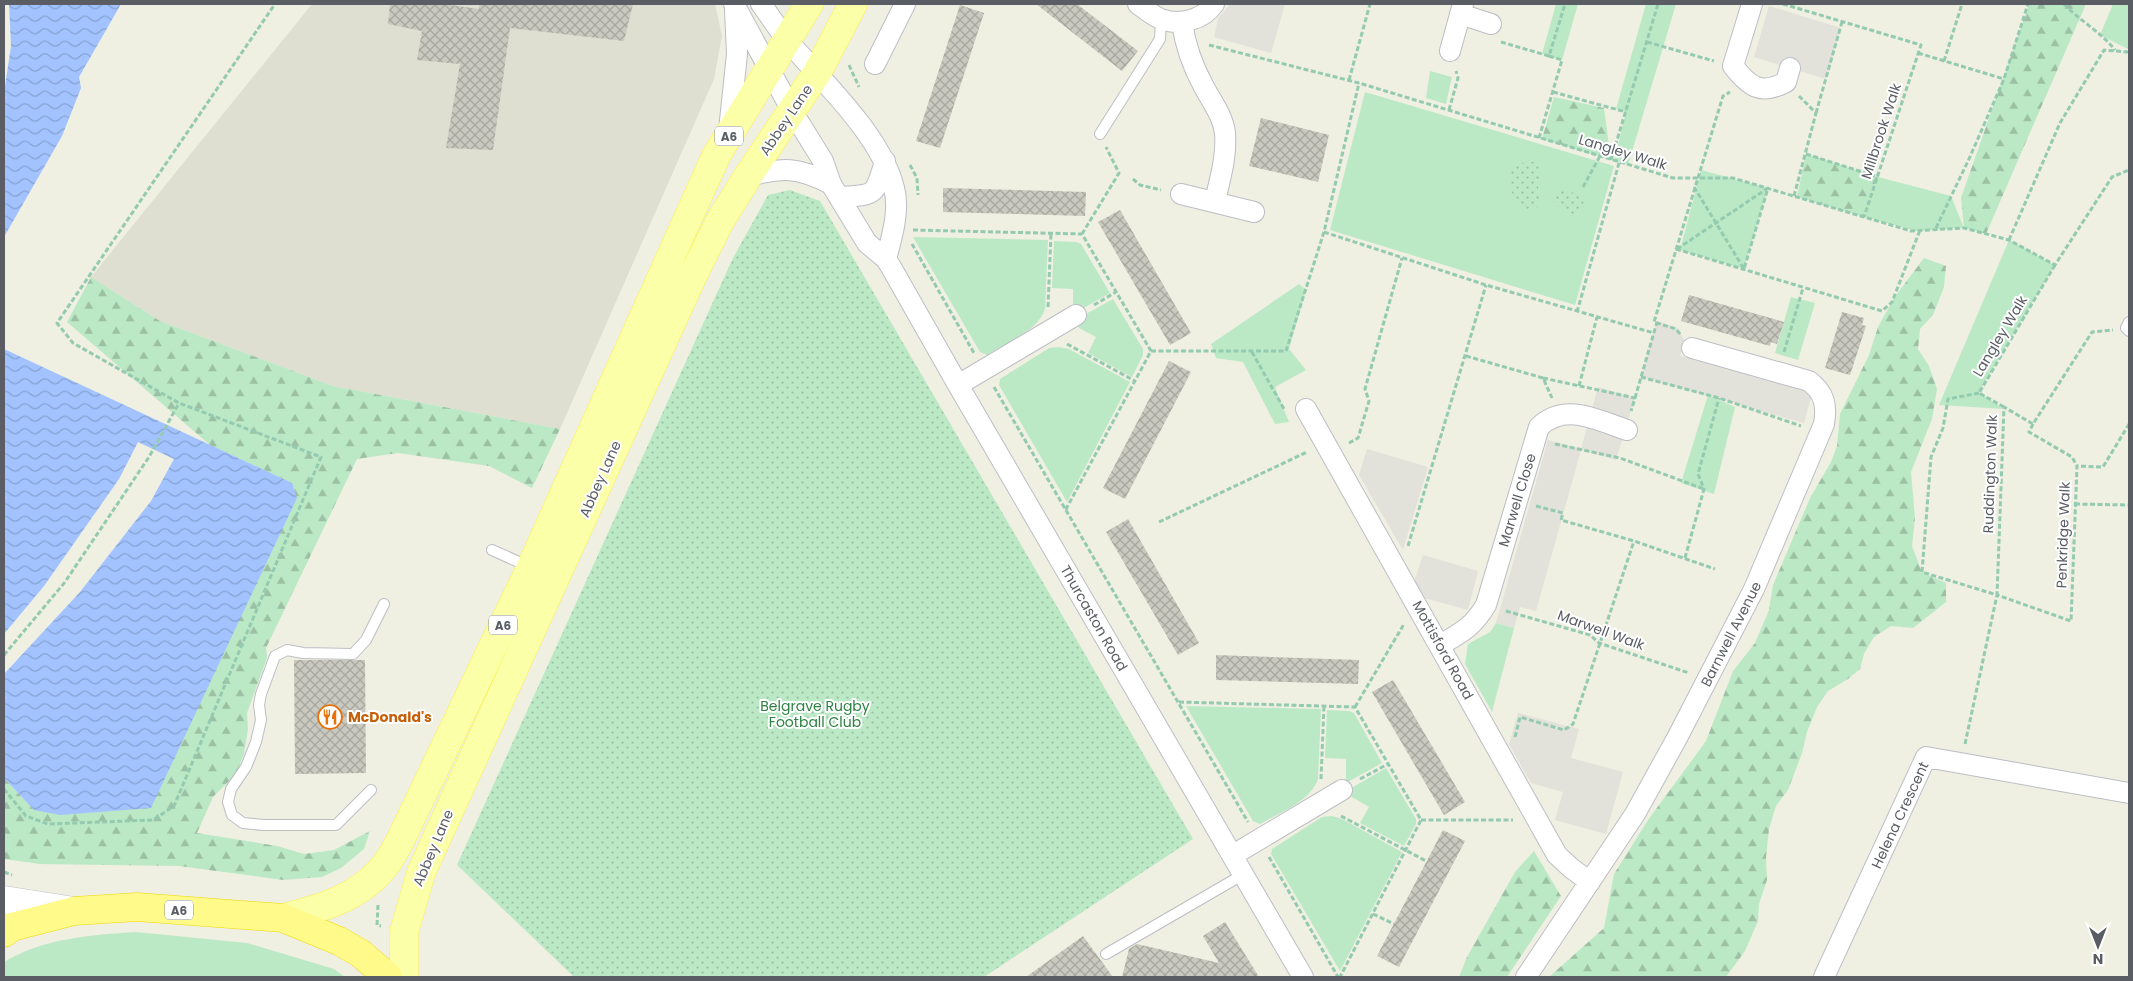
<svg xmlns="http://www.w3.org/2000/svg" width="2133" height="981" font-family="Poppins,sans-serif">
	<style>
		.industrial { fill: #e2e1da }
		.education { fill: #deded1 }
		.grass { fill: #bce9c5 }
		.forest { fill: url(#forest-firs) }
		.park { fill: url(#park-dots) }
		.water { fill: url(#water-waves) }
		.building { fill: url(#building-cross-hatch) }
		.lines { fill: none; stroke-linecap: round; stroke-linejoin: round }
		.lane-casing { stroke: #bcbec5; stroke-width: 12 }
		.street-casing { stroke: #bcbec5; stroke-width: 22 }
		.secondary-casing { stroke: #bfc0c9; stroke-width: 29 }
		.primary-casing { stroke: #fdf14c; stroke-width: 29 }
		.highway-casing { stroke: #f1d800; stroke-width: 29 }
		.path { stroke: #94caaf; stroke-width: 3; stroke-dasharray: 5 2.5; stroke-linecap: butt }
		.lane { stroke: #fff; stroke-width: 10 }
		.street { stroke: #fff; stroke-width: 20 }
		.secondary { stroke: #fff; stroke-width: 28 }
		.primary { stroke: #fbffa7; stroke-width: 28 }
		.highway { stroke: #fffa89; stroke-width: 28 }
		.labels { text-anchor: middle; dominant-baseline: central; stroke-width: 4; stroke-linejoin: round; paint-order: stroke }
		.shield { fill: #fff; stroke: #8c8e92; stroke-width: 1 }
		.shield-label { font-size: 12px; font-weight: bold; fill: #5a5d64 }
		.street-label { font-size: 14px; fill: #5a5d64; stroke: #fff }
		.park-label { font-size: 14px; fill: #2c8242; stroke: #fff }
		.food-label { font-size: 14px; font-weight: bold; fill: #c56008; stroke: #fff; text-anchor: start }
	</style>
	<defs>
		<pattern id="forest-firs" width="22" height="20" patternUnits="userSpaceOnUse" patternTransform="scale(1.25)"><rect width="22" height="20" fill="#bce9c5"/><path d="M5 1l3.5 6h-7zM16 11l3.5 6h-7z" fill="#9cc0a4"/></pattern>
		<pattern id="park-dots" width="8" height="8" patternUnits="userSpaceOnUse" patternTransform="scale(1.25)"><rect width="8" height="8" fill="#bce9c5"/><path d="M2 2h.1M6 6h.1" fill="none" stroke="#9cc0a4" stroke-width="1.8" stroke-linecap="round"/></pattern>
		<pattern id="water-waves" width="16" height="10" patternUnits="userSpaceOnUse" patternTransform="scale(1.25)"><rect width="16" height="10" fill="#a2c3ff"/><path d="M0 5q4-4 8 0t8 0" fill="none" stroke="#87a2d2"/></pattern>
		<pattern id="building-cross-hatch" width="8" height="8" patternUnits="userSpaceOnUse" patternTransform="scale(1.25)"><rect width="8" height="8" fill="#cac9bf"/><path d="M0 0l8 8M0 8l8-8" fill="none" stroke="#a7a69f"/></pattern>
	</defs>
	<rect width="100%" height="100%" fill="#efefe2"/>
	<path class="industrial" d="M1230 4H1285L1271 53 1214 37 1218 19Z
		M1769 6 1841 28 1826 79 1754 57Z
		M1657 321 1678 328 1684 340 1680 356 1812 393 1804 423 1641 377Z
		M1598 387 1635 398 1616 460 1581 450 1536 611 1520 607 1514 628 1496 623 1548 440 1581 449Z
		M1367 449 1428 467 1403 550 1359 475Z
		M1423 555 1478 571 1468 610 1421 597 1414 582Z
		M1518 713 1579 729 1571 758 1623 772 1606 834 1555 820 1563 792 1531 783 1509 744Z"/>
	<path class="education" d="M312 4H715L722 36 714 79 560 429 333 386 160 321 91 277Z"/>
	<path class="grass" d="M1556 4H1578L1562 60 1542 54Z
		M1646 4H1676L1628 165 1614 161 1626 112 1616 109Z
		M2113 4H2129L2128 49 2100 35Z
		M1430 71 1452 77 1446 104 1426 98Z
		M1365 92 1614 166 1575 305 1330 230Z
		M1701 170 1768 188 1744 269 1680 250Z
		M1878 177 1951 196 1964 228 1916 231 1864 217Z
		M913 237 1048 240 1045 309C1038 331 1006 343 987 355L980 352Z
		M2009 240 2055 265 1979 392 2004 409 1939 405Z
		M1054 241 1076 242 1081 244 1110 293 1073 314V289L1052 288Z
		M1299 284 1306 290 1289 349 1306 370 1275 387 1289 422 1275 424 1243 362 1216 358 1211 344Z
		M1791 297 1815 303 1798 360 1775 353Z
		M1113 299 1143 349V355L1132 377 1088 353 1096 337 1079 328 1075 320Z
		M1059 347 1069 349 1130 382 1067 502 999 385 1000 379 1049 348Z
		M1708 395 1735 407 1714 494 1681 483Z
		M1496 623 1514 628 1492 712 1465 664 1468 644 1490 632Z
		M1186 706 1321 709 1318 779C1311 801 1279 813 1260 824L1253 821Z
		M1327 710 1349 711 1354 713 1382 763 1346 783V759L1325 758Z
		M1386 768 1416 819V824L1404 846 1360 823 1369 807 1352 797 1348 790Z
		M1332 816 1342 819 1402 852 1340 971 1271 854 1272 849 1322 817Z
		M136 932 247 943 334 969 345 977H4V962C44 938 91 935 136 932Z"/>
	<path class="forest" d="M2029 4H2086L1986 234 1964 228 1961 198Z
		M1554 97 1604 108 1611 160 1542 139Z
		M1806 154 1878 177 1864 217 1797 197Z
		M1924 258 1946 266 1944 287 1933 315 1920 329 1918 349 1929 366 1937 389 1932 419 1911 472 1915 518 1912 546 1922 572 1946 583V602L1913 628 1891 626 1874 637 1864 654 1860 669 1848 679 1828 691 1817 707 1807 732 1802 753 1788 790 1776 806 1769 829 1766 857 1767 880 1759 904 1758 921 1745 951 1726 977H1549L1604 928 1614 874 1648 820 1706 741 1733 671 1755 643 1769 610 1773 585 1810 498 1831 462 1837 446 1840 414 1869 355 1878 327 1894 298Z
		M91 277 160 321 333 386 560 429 532 488 489 466 398 453 357 459 266 648 267 658 247 713 248 729 244 754 236 774 213 797 197 833 277 846 304 854 334 850 370 831 364 849 341 868 322 877 283 880 179 866 40 864 4 859V778L34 810 292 483 210 445 67 322Z
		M1534 851 1561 896 1507 977H1459L1467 957 1515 872Z"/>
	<path class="park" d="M1531 161 1537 164 1543 176 1538 185 1540 202 1538 207 1527 209C1506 197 1498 164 1531 161Z
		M1561 188 1581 196 1585 206 1583 211 1573 215 1555 205 1551 198 1556 190Z
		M790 190 820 201 1193 839 984 977H574L457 865 733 258 768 195Z"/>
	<path class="water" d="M9 4H121L79 77 81 88 62 136 4 237V93L11 46Z
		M4 349 292 483 297 498 151 808 60 815 34 810 4 778V674L80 592 151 501 174 459 138 442 119 479 44 586 4 634Z"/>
	<path class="building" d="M390 4H444L479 9V4H633L624 41 510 28 493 150 446 148 460 64 417 60 422 31 388 24Z
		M1036 4H1077L1138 51 1122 71Z
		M960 5 984 13 940 148 916 141Z
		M1261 118 1329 135 1318 182 1249 166Z
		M943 188 1086 192 1085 216 943 212Z
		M1120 210 1191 333 1170 345 1098 222Z
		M1689 295 1784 322 1777 344 1771 342 1770 346 1681 321Z
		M1842 312 1864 318 1862 325 1866 326 1850 375 1825 368Z
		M1169 361 1191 372 1125 499 1103 488Z
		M1128 519 1199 643 1178 655 1106 532Z
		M1216 655 1359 660 1358 684 1216 680Z
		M294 660H365L366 773 295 774Z
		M1393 680 1465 802 1444 815 1372 692Z
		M1443 830 1465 841 1399 967 1377 956Z
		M1225 922 1259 977H1122L1129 949 1137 944 1219 963 1203 936Z
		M1083 936 1113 977H1026Z"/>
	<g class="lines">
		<g class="lane-casing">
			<path id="lane" d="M1100 134 1160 39 1161 19
				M2129 322 2126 328 2129 331
				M492 550 530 567
				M371 790 336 825H263L243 823 232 815 228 802 231 789 246 767 256 742 261 720 259 705 261 694 275 656 287 650 303 653 353 654 366 640 384 604
				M1106 954 1244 874"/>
		</g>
		<g class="street-casing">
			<path id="street" d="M734 4 792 111 823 161 831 184 839 197 867 243 886 259 891 267 958 385 1303 977
				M761 4C770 16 778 29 788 41 823 82 881 135 894 188 900 210 892 237 886 259
				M1138 4C1145 9 1153 16 1161 19 1179 26 1203 20 1214 4
				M1752 4 1733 66C1749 86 1760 96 1786 82L1790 68
				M1460 14 1491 24
				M1182 22C1185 45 1193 67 1204 87 1212 102 1223 116 1225 133 1227 156 1220 179 1215 201
				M1450 51 1463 4
				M875 64 905 4
				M729 130 737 54 735 10
				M748 176C784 167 798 167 831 184
				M1181 194 1254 212
				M839 197C875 195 875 197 885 161
				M958 385 1076 315
				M1306 409 1557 855 1571 868 1590 882
				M1440 645C1461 633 1473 627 1486 605L1539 427C1565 402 1597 420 1627 430
				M1233 855 1342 790
				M1526 977 1635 814 1677 738 1754 589 1824 424C1827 406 1825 393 1809 381L1692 348
				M1824 977 1926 757 2129 793"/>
		</g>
		<g class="secondary-casing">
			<path id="secondary" d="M4 900 74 911"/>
		</g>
		<g class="primary-casing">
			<path id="primary" d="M283 918C319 909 358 898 382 869 389 862 394 852 399 843L531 567 716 156 809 4
				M404 977V932L421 873 694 273 720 221 748 176 817 73 853 4"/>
		</g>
		<g class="highway-casing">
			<path id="highway" d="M4 933 12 927 74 911 137 907 283 918 339 941 360 953 388 977"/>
		</g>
		<path class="path" d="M1783 4 1921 45 1864 217
			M2064 4C2080 21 2101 32 2115 50
			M1501 42 1549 56 1565 4
			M1647 42 1714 61
			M1209 45 1359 83 1673 178H1733L1911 231 1964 228 2009 240 2055 265 2112 177 2129 170
			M1918 53 2004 79
			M1944 61 1962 4
			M849 65 859 87
			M1349 80 1370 4
			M1553 92 1626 112
			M1449 110 1458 78 1456 71
			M1816 113 1842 22
			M1539 138 1562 60 1549 56
			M1806 154 1878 177
			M1611 160 1658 4
			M910 165 917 178 918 195
			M1133 179 1140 185 1161 190
			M1583 187 1600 156
			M1794 196 1816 113 1799 96
			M1936 228 1969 159 2004 79 2028 4
			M913 230 1082 234 1151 351 1065 511
			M1324 232 1486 285 1654 333
			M1082 234 1119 173 1106 147
			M2009 240 2060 123 2104 50 2127 52 2129 48
			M912 244 974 353
			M1676 249 1882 311 1892 302 1920 230
			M1677 249 1768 188 1744 269 1694 187
			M1094 305 1116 292
			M1048 307 1051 233
			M1577 312 1619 163
			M1680 334 1676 329 1654 322 1723 96 1730 92
			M1067 344 1135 381
			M1151 351H1286L1324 232 1359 83
			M1252 352 1284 409
			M1784 352 1803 288
			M1466 356 1543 378 1552 398
			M1641 377 1719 398 1801 426
			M1543 378 1635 398 1631 411
			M1579 386 1597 317
			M994 387 1248 822
			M1979 393 1948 399 1943 428 1931 457 1922 572 1997 595 2004 407 2033 424 2092 332 2113 330
			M1635 398 1657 322
			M2004 407 1979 393 2055 265
			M2033 424 2029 432 2072 457 2077 466
			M1349 443 1358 438 1369 401 1365 389 1402 258
			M1555 444 1620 458 1704 489
			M2075 504 2129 505
			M1536 506 1563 513 1561 520 1634 541 1715 569
			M1159 522 1307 452
			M1408 546 1486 285
			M1685 558 1704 489 1698 474 1719 398
			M1506 611 1590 635 1599 643 1689 673
			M4 655 65 582 149 457 179 403
			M1179 702 1355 707 1421 820 1340 977
			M1355 707 1404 624
			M1515 737 1520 717 1564 730 1573 724 1634 541
			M1965 744 1997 595 2071 621 2077 466 2103 467 2129 424
			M1321 779 1324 706
			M1360 779 1388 764
			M4 789 26 816 48 824 153 820 174 806 321 457 179 403 73 343 57 323 275 4
			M1341 816 1426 861
			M1421 820H1513
			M1269 857 1338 977
			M4 872 12 875
			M378 905 377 925 381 926
			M1373 914 1394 924"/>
		<use href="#lane" class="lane"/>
		<use href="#street" class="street"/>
		<use href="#secondary" class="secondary"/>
		<use href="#primary" class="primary"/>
		<use href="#highway" class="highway"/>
	</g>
	<defs>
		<g id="restaurant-ring" transform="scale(1.25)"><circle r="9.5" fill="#fff" stroke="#e8710a" stroke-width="1.5"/><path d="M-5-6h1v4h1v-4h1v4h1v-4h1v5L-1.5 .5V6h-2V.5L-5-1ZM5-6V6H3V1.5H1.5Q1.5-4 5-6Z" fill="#e8710a"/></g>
	</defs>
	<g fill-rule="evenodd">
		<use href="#restaurant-ring" x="330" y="717"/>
	</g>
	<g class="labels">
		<g class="shield">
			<rect x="715" y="126.5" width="28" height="19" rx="4"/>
			<rect x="489" y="615.5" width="28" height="19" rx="4"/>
			<rect x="165" y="900.5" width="28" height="19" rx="4"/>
		</g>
		<g class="shield-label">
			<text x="729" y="136">A6</text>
			<text x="503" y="625">A6</text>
			<text x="179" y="910">A6</text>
		</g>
		<g class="street-label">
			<text transform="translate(786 120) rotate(-56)">Abbey Lane</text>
			<text transform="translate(1881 131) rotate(-72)">Millbrook Walk</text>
			<text transform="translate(1623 152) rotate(17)">Langley Walk</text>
			<text transform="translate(2000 336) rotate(-59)">Langley Walk</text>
			<text transform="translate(1990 474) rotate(-88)">Ruddington Walk</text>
			<text transform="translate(600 479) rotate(-66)">Abbey Lane</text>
			<text transform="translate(1517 500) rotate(-73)">Marwell Close</text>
			<text transform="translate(2063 535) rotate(-88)">Penkridge Walk</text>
			<text transform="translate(1094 618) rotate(60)">Thurcaston Road</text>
			<text transform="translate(1601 630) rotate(20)">Marwell Walk</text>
			<text transform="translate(1731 634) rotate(-63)">Barnwell Avenue</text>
			<text transform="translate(1443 650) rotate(61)">Mottisford Road</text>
			<text transform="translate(1900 815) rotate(-65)">Helena Crescent</text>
			<text transform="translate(433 848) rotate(-67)">Abbey Lane</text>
		</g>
		<g class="park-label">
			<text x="815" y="706">Belgrave Rugby<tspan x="815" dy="16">Football Club</tspan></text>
		</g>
		<g class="food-label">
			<text x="348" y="717">McDonald's</text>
		</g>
	</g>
	<rect width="2133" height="981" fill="none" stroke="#5a5d64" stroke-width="10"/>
	<g transform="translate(2098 946) rotate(180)" stroke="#ffffff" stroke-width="4" paint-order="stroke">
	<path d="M0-4L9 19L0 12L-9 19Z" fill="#5a5d64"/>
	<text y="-8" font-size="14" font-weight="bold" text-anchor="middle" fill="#5a5d64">N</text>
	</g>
</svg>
